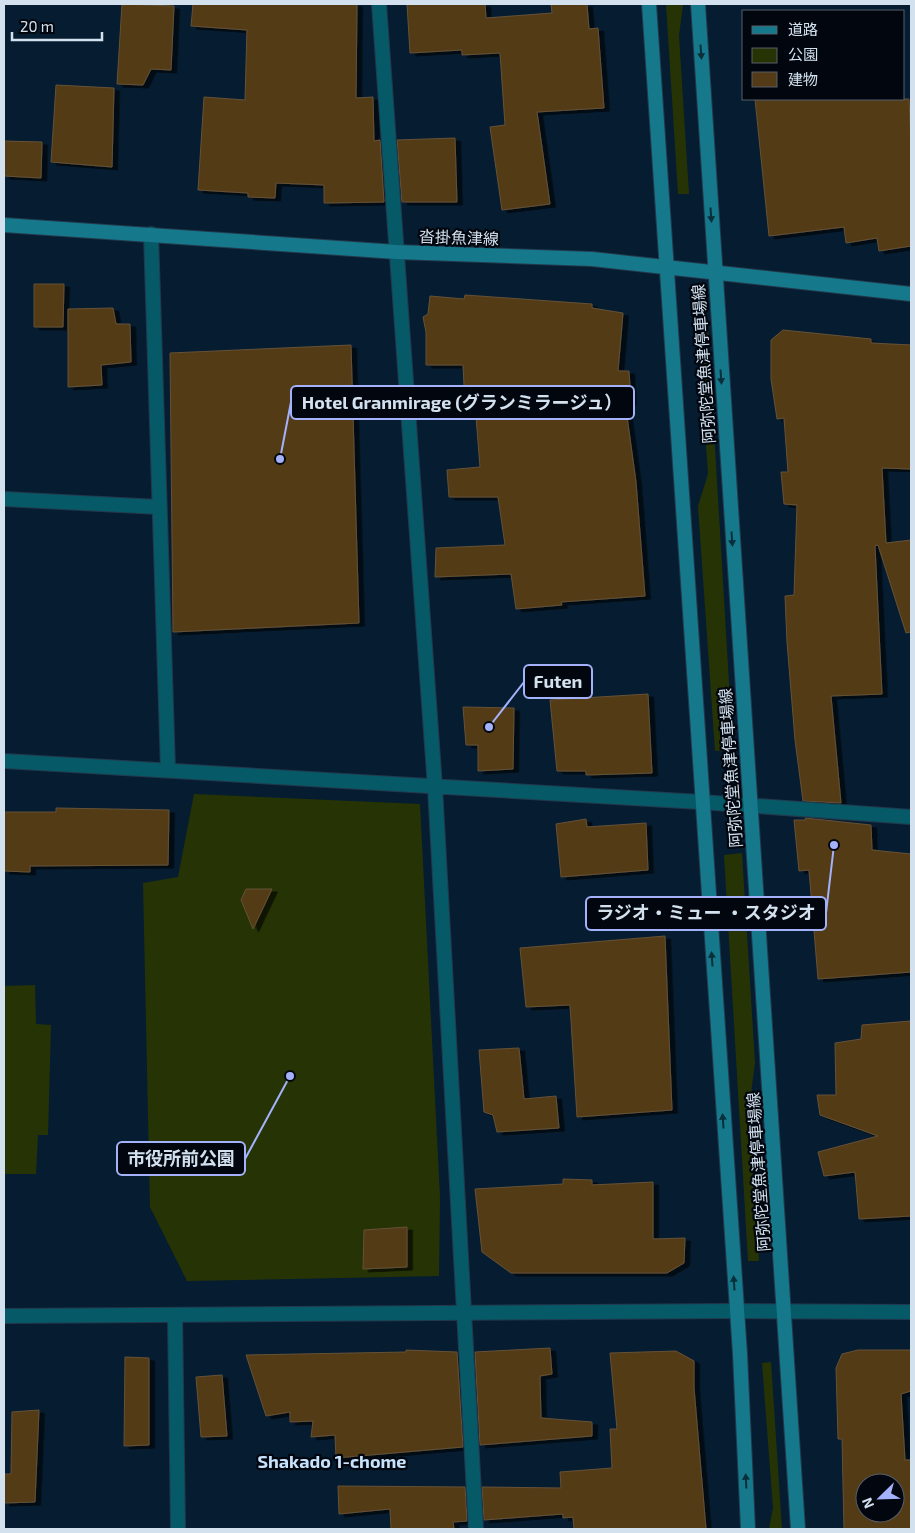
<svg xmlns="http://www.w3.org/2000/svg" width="915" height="1533" font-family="'Exo 2','Noto Sans JP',sans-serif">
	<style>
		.green { fill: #263405 }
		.building { fill: #533b17; stroke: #655137; fill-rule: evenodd; filter: url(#shadow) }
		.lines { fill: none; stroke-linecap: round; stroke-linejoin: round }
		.minor-casing { stroke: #23384c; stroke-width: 16 }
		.tertiary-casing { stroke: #23384c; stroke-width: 16 }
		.secondary-casing { stroke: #23384c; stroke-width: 16 }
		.minor { stroke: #065967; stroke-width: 14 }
		.tertiary { stroke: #065967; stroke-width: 14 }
		.secondary { stroke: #15798b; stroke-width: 14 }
		.oneway { fill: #092f3a }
		.labels { text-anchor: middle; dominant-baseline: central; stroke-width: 4.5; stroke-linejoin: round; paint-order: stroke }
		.street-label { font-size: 16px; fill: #d3e1ef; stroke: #02070f }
		.neighbourhood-label { font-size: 18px; font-weight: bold; fill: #c6e2fd; stroke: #02070f }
		.leader { fill: none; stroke: #a4b2fc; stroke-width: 2 }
		.callout-dot { fill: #a4b2fc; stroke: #02070f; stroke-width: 2 }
		.callout { fill: #02070f; stroke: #a4b2fc; stroke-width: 2 }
		.callout-label { font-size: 18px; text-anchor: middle; font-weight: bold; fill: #d3e1ef }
	</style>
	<defs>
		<filter id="shadow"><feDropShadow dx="5.5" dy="3" stdDeviation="0" flood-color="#0009"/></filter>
	</defs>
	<rect width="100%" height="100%" fill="#061d31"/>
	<path class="green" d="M666 4H683L679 36 689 194H678Z
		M708 330 733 750 715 751 698 506 708 474 698 331Z
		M194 794 420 804 440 1197 439 1276 187 1281 150 1207 143 883 178 877Z
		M742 853 755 1063 749 1108 759 1261H748L724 855Z
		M35 985 36 1024 51 1025 48 1135H38L36 1174H4V986Z
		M771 1362 782 1529H769L773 1508 762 1363Z"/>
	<path class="building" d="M122 4 174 6 171 70 151 69 143 85 117 84Z
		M193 4H357L356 98 373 97 374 141 380 140 384 202 324 203V185L276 183 275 198 248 197V193L198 190 204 97 245 100 247 30 191 26Z
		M407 4H485L486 18 552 13 551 4H587L589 29 598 28 604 108 537 112 550 204 502 210 490 127 505 125 500 53 462 55V50L410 53Z
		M56 85 114 88 112 167 51 162Z
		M755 99H909L911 143V246L879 251 877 238 846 243 844 227 769 236Z
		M455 138 457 202H402L397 140Z
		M4 141 42 142 41 178 4 176Z
		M34 284H64L63 327H34Z
		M465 295 592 304V308L623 313 618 371H629L631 402H625L636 482 645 596 561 602 562 605 516 609 511 574 435 577 436 548 505 545 498 497H449L447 470 480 467 475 404H465L463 365H426V332L423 317 428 314 430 296 464 299Z
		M113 308 116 324H130L131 362 101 365 102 385 68 387V309Z
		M783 330 871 339V343L911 345V469L882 468 886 543 911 540V632L906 633 878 545 875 546 882 694 831 696 841 803 803 801 795 740 787 642 785 596 794 595 797 505 784 504 781 472H788L784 418 777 419 771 379V340Z
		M351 345 359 623 173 632 170 353Z
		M648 694 652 773 586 775V771H557L550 700Z
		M463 707 514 708 513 769 478 771V745H466Z
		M56 808 169 810 168 865 30 866V872L4 871V812H56Z
		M805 818 871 825 872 850 911 854V972L818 979 809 870 799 871 794 820H806Z
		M586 819 587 827 646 823 648 870 561 877 556 824Z
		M246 889H272L253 929 241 900Z
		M665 936 672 1110 577 1117 570 1005 526 1007 520 948Z
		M911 1021V1216L859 1219 855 1172 824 1176 818 1152 878 1136 820 1115 817 1095H836L835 1043 861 1039 862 1025Z
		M519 1048 524 1099 556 1096 559 1128 497 1132 493 1115 484 1112 479 1050Z
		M563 1179 592 1180V1185L653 1182V1239L685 1238 684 1263 667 1273H511L482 1252 475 1189 563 1184Z
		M407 1227V1267L363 1269 364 1230Z
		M550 1348 552 1374 540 1376 541 1418 592 1422V1436L480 1445 475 1352Z
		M406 1350 457 1352 463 1447 336 1458 335 1435 311 1437 313 1421 290 1422V1412L266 1416 246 1355 406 1352Z
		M858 1350H911V1391L901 1394 905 1460H911V1529H844L842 1439H838L836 1368 842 1354ZM865 1483H895V1513H865Z
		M676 1351 694 1361V1388L706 1529H574L573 1517 563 1518V1514L484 1520 482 1487 561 1488 560 1472 612 1468 610 1429H617L610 1353Z
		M125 1357 149 1358V1445L124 1446Z
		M222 1375 227 1436 201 1437 196 1377Z
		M39 1410 35 1502 4 1503V1474H11L12 1412Z
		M338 1486 465 1487 467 1521 453 1522 454 1529H391L390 1509 339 1514Z"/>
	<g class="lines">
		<g class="minor-casing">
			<path id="minor" d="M379 4 435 787 476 1529
				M151 234 168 769
				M4 499 159 507
				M4 761 701 802 911 817
				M175 1315 178 1529"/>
		</g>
		<g class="tertiary-casing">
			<path id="tertiary" d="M4 1316 736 1311 911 1312"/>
		</g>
		<g class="secondary-casing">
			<path id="secondary" d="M649 4 740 1354 748 1529
				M698 4 798 1529
				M4 225 397 252 592 259 911 294"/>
		</g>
		<use href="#minor" class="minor"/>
		<use href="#tertiary" class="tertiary"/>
		<use href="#secondary" class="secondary"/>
	</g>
	<defs><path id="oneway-solid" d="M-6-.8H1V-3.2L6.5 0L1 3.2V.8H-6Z" transform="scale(1.25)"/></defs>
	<g class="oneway">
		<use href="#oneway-solid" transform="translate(701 52) rotate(86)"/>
		<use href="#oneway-solid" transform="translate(711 215) rotate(86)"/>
		<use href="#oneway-solid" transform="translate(721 377) rotate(86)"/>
		<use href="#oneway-solid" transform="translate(732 539) rotate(86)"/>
		<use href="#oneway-solid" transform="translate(712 959) rotate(-94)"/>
		<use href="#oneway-solid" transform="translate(723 1121) rotate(-94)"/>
		<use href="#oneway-solid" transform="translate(734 1283) rotate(-94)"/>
		<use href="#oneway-solid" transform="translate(746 1481) rotate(-93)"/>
	</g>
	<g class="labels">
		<g class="street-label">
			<text transform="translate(459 237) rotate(2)">沓掛魚津線</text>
			<text transform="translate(703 364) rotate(-94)">阿弥陀堂魚津停車場線</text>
			<text transform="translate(730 768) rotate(-94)">阿弥陀堂魚津停車場線</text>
			<text transform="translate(758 1172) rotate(-94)">阿弥陀堂魚津停車場線</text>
		</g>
		<g class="neighbourhood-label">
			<text x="332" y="1461">Shakado 1-chome</text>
		</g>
	</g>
	<path class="leader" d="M280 459L291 402M489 727L524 682M834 845L826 913M290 1076L245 1159"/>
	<g class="callout-dot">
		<circle cx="280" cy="459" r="5"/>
		<circle cx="489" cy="727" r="5"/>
		<circle cx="834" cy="845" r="5"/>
		<circle cx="290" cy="1076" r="5"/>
	</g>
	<g class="callout">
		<rect x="291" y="386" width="343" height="33" rx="5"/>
		<rect x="524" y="665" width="68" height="33" rx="5"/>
		<rect x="586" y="897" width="240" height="33" rx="5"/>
		<rect x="117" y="1142" width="128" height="33" rx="5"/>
	</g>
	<g class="callout-label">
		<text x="462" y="409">Hotel Granmirage (グランミラージュ）</text>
		<text x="558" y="688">Futen</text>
		<text x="706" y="919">ラジオ・ミュー ・スタジオ</text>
		<text x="181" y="1165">市役所前公園</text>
	</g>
	<rect width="915" height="1533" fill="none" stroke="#d3e1ef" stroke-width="10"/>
	<rect x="742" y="10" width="162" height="90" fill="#02070f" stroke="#565e69"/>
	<rect x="752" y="26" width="25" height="8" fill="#15798b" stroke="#565e69"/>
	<text x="788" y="35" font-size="15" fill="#d3e1ef">道路</text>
	<rect x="752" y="48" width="25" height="15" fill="#263405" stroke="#565e69"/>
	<text x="788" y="60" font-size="15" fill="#d3e1ef">公園</text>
	<rect x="752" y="72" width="25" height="15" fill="#533b17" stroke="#565e69"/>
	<text x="788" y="85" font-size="15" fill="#d3e1ef">建物</text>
	<g transform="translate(880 1498) rotate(247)"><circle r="24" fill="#02070f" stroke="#565e69"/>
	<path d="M0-4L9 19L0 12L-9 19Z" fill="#a4b2fc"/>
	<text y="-8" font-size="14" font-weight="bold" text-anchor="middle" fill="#d3e1ef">N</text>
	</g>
	<path d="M12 32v8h90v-8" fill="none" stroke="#d3e1ef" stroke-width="2.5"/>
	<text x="20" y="32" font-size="15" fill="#d3e1ef" stroke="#02070f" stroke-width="4" paint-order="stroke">20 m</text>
</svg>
